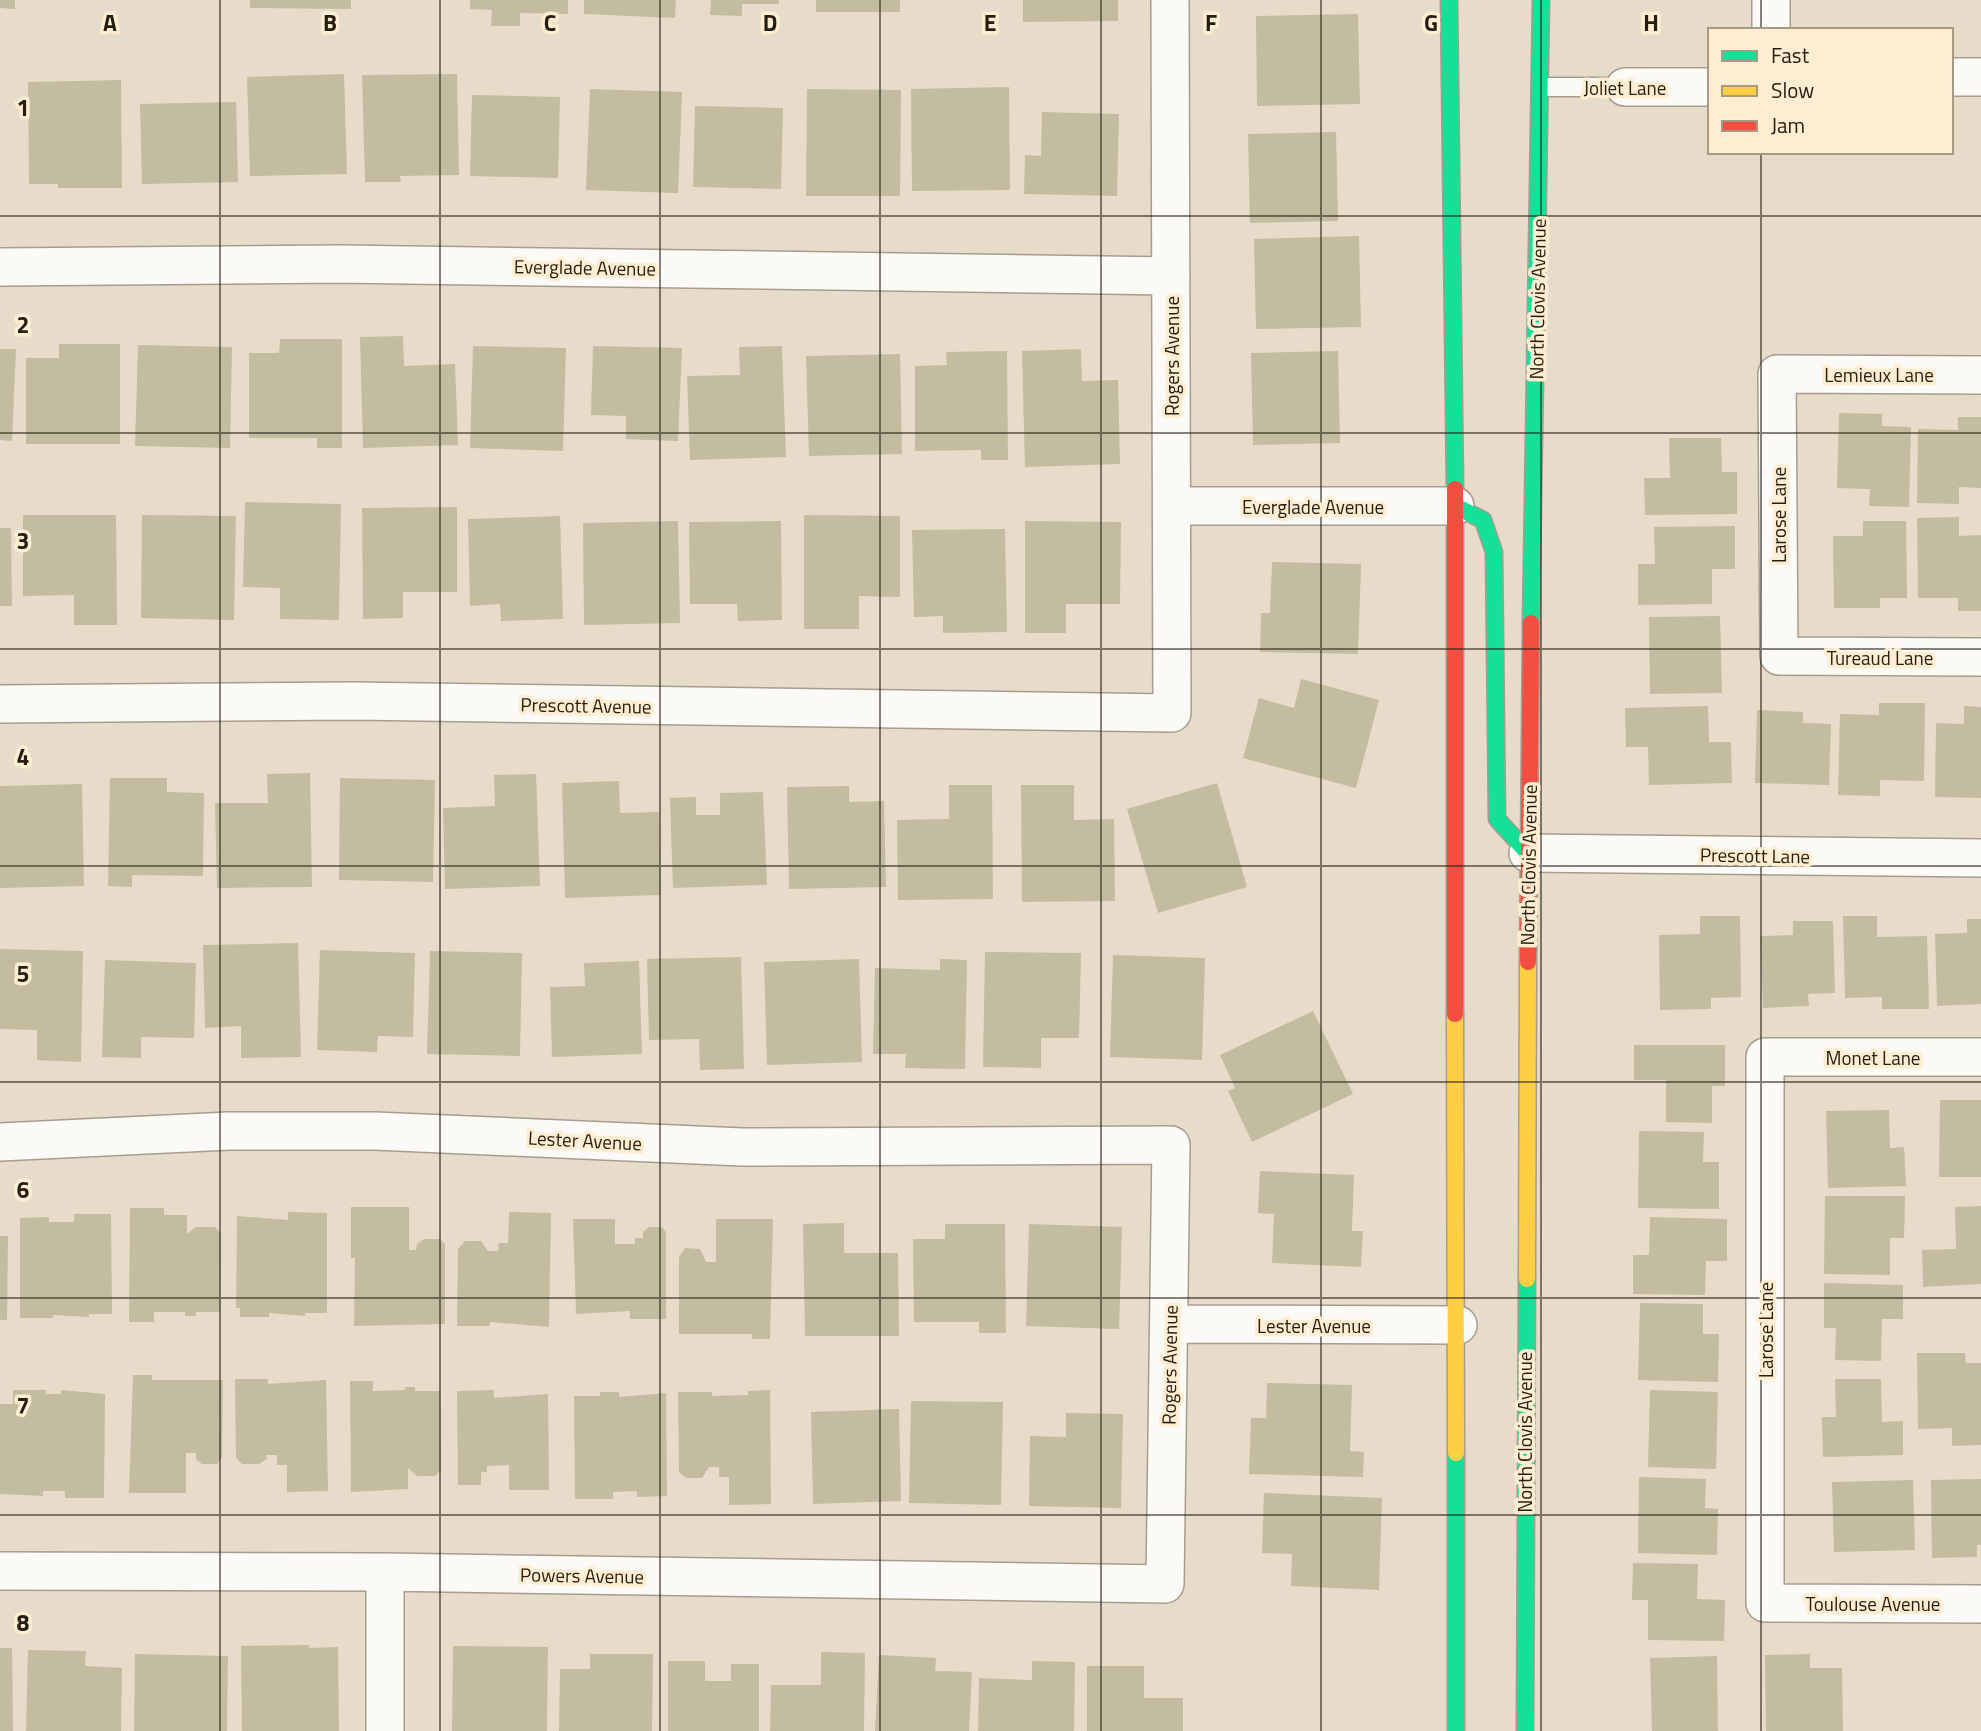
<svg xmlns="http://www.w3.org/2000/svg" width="1981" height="1731" font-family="'Titillium Web',sans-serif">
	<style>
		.building { fill: #c4bca0 }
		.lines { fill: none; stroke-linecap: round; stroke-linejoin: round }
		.lane-casing { stroke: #a69d8f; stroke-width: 21 }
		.street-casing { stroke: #a69d8f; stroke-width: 40 }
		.fast-casing { stroke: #a69d8f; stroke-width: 19 }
		.slow-casing { stroke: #a69d8f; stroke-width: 19 }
		.jam-casing { stroke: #a69d8f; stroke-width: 19 }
		.lane { stroke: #fbfaf7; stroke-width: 18 }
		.street { stroke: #fbfaf7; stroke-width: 37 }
		.fast { stroke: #16e098; stroke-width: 16 }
		.slow { stroke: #ffcf43; stroke-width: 16 }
		.jam { stroke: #f24e42; stroke-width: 16 }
		.grid { fill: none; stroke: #241d10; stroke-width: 2; stroke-opacity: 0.55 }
		.labels { text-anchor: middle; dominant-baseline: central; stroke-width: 7; stroke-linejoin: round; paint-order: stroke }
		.street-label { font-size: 19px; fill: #241d10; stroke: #feedd1 }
		.grid-label { font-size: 23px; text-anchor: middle; font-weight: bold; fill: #241d10; stroke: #feedd1; stroke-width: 7; stroke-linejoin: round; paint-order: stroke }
	</style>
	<rect width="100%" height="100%" fill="#e7dcc9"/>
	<path class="building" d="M0 0H15V9L0 8Z
		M250 0H351V9L250 8Z
		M470 0H568V14L520 13V26H491L492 10 470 9Z
		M584 0H676L675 18 584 14Z
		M711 0H779V4H742V16L710 15Z
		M816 0H900V12H816Z
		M1023 0H1118V21L1023 22Z
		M1358 14 1360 104 1257 106 1256 16Z
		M344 74 347 174 250 176 247 77Z
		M457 74 459 175 400 176 401 182H365L362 75Z
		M121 80 122 188H58V184H29L28 82Z
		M1009 87 1010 190 912 191 911 89Z
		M590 89 682 92 678 193 586 190Z
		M807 89 901 90 900 196H806Z
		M472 95 560 97 558 178 470 176Z
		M236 102 238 182 142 184 140 104Z
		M695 106 783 108 781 189 693 187Z
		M1042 112 1119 114 1117 196 1024 194 1025 155 1041 156Z
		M1336 132 1338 221 1250 223 1248 134Z
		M1359 236 1361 327 1256 329 1254 239Z
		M403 336 404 366 455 364 458 445 363 448 360 337Z
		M280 339H342V448H317V438H249V353H279Z
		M59 344H120V444H26V358H59Z
		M138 345 232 347 230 448 135 446Z
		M473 346 566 348 563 451 470 448Z
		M593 346 682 348 678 441 626 439V416L591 415Z
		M782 346 786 457 690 460 687 376 740 375 739 347Z
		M0 349H16L12 441 0 440Z
		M1081 349 1082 381 1118 380 1120 464 1025 467 1022 351Z
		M1007 351 1008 460H981V450L915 451V366L947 365 946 352Z
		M1338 351 1340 443 1253 445 1251 353Z
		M900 354 902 454 809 456 806 356Z
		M1839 413 1882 414V426L1911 427 1909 507 1869 506 1870 489 1837 488Z
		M1958 417H1981V488L1959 487V504L1917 503 1918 429 1958 430Z
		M1669 438H1721L1722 472H1737V514L1645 515 1644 478H1670Z
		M245 502 341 504 339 620 280 619V588L243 587Z
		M457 507V592H403V618L363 619 362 508Z
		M23 515H116L117 625H74V595L23 596Z
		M142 515 236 516 234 620 141 618Z
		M804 515 900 516V597L859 596V629H804Z
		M560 516 563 619 501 621 500 604 470 606 468 519Z
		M1959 517V536L1981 535V611H1958V598H1918L1917 518Z
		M678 521 680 623 584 625 583 523Z
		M781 521 782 620 738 621 737 604H690L689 522Z
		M1025 521 1121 522 1120 604H1066V633H1025Z
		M1863 521H1906L1907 598H1880V608H1834L1833 536H1863Z
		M1735 526V569H1712V604L1638 605V564H1655L1654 527Z
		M0 528H11L12 606H0Z
		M1005 529 1007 632 943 633V616L914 617 912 530Z
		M1272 562 1361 564 1358 654 1260 652 1261 613H1270Z
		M1720 616 1722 693 1650 694 1649 617Z
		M1301 679 1379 700 1356 788 1243 758 1259 698 1294 708Z
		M1879 703H1925L1924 781 1880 780V796L1838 795 1840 714 1879 715Z
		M1708 706 1709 742H1731L1732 783 1649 785 1648 747H1626L1625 708Z
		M1964 706 1981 707V798L1935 797 1936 723 1964 724Z
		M1757 710 1803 712V723L1831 724 1829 785 1755 783Z
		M310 773 312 887 217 888 215 803H268L267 774Z
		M536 774 540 886 445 889 443 808 495 806 494 775Z
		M110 778H167V792L204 793 203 876 132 875V887L108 886Z
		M340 778 435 780 433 882 339 880Z
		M619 781 620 813 659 812 661 895 565 898 562 783Z
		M1217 783 1247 887 1158 913 1127 809Z
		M82 784 84 886 0 888V786Z
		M949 785H992L993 899 898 900 897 820 949 819Z
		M1021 785H1074V820L1114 819 1115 901 1022 902Z
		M849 786V802L884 801 886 887 789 889 787 787Z
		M763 792 767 885 673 888 670 798 696 797V815H720V793Z
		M1700 916H1740L1741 997 1711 998V1009L1660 1010 1659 935 1700 934Z
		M1843 916H1877V937L1927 936 1929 1009H1882V997L1845 998Z
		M1967 919H1981V1004L1937 1006 1935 934 1967 933Z
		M1793 921H1833L1835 993 1808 994 1809 1006 1763 1008 1760 936 1793 935Z
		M298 943 301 1057 241 1058V1026L205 1028 203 945Z
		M0 949 83 951 81 1062 37 1060V1030L0 1029Z
		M320 950 415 953 413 1037 378 1036 377 1052 317 1050Z
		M430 951 522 953 520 1056 427 1054Z
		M985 952 1081 953 1079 1038H1041V1068L983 1067Z
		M1113 955 1205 958 1202 1060 1110 1057Z
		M741 957 744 1069 700 1070 699 1039 649 1040 647 959Z
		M859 959 862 1062 767 1065 764 962Z
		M940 959 967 960 965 1069 905 1068 906 1054H873L875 968 940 970Z
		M105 960 196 963 194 1038 141 1037V1058L102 1057Z
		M639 961 642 1054 552 1057 550 987 585 986 584 963Z
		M1313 1011 1353 1094 1252 1142 1228 1091 1235 1088 1220 1055Z
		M1634 1045H1725V1086H1712V1123L1666 1122V1080H1634Z
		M1940 1100H1981V1177H1939Z
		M1889 1110 1890 1148 1904 1147 1906 1186 1828 1188 1826 1111Z
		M1639 1131 1704 1132 1703 1162H1719V1209L1638 1208Z
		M1260 1171 1354 1175 1352 1231H1363L1361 1267 1272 1263 1274 1214 1258 1213Z
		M1825 1196H1905L1904 1238H1890V1275L1824 1274Z
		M1981 1206V1284L1923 1287 1922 1250 1956 1249 1955 1207Z
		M351 1207H409V1250H416L417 1244 424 1239H440L445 1244V1324L354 1326 355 1258H351Z
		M130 1208H164V1215H187V1234L196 1227H215L221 1234 220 1312H196V1316H185V1312H154V1322H129Z
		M288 1212 327 1213V1313H305V1316L269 1313V1317H240V1308H236L237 1216 288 1220Z
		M509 1212 551 1213 549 1327 490 1322V1326H457L458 1249 465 1241H481L488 1251H498L499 1243H508Z
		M74 1214H111L112 1314H89V1317L53 1315V1318H20V1218L49 1217V1222H74Z
		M1650 1217 1727 1219V1261H1706L1705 1295 1633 1294V1255H1649Z
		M573 1219H615V1244H635V1238H643V1232L649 1227H662L666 1232V1319H630V1311L576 1314Z
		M716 1219H773L770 1339H752V1334H679V1257L685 1248 700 1249 706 1262H716Z
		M844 1223V1253H898L899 1336H805L803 1224Z
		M945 1224H1005L1006 1333H979V1322H914L913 1239H945Z
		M1029 1224 1122 1227 1119 1329 1026 1326Z
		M0 1236H8L7 1320H0Z
		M1824 1283 1903 1285V1319H1882L1881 1361 1835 1360 1836 1328H1824Z
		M1640 1303 1703 1304V1334H1719L1718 1382 1638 1380Z
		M1917 1353H1965L1966 1363H1981V1445L1952 1446V1428L1918 1429Z
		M133 1375H152V1380H223L222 1458 217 1464H202L196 1459V1453H186V1493H129Z
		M235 1379H268V1384L326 1380 328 1491 287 1492V1465H277V1455H266L267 1459 259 1464H242L236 1458Z
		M1835 1379H1881L1882 1422 1903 1421V1455L1823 1457 1822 1417H1836Z
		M350 1381H373V1391L405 1390V1387H415V1391H440L441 1470 435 1476H417L408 1468V1489L351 1492Z
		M1267 1383 1352 1385 1350 1451 1364 1452 1363 1477 1249 1474 1251 1418H1266Z
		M13 1390H46V1394H61V1390L105 1394 104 1498H65V1491H43V1496L0 1494V1404H13Z
		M494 1390V1398L548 1394 549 1490H509V1465L487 1466V1472H481V1485H458L457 1391Z
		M770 1390 771 1504 729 1505V1477H719V1467H709L702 1478H686L679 1472 678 1392H712V1396L748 1395V1391Z
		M1650 1390 1718 1392 1716 1469 1648 1467Z
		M600 1392H619V1397L666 1393 667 1496 637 1497V1491L613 1492V1499H575L574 1396H600Z
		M911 1401 1003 1402 1001 1505 909 1503Z
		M899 1409 901 1501 813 1504 811 1412Z
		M1066 1413 1123 1414 1121 1508 1029 1506 1030 1436 1066 1437Z
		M1639 1477 1706 1479 1705 1508 1718 1509 1717 1555 1638 1553Z
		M1981 1479V1545H1977V1557L1932 1558 1931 1480Z
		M1913 1480 1915 1550 1834 1552 1832 1482Z
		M1264 1493 1382 1498 1379 1590 1291 1586 1292 1554 1262 1553Z
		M1633 1563 1698 1564 1697 1599 1725 1600 1724 1641 1648 1640V1600H1632Z
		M309 1645V1648L338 1647 339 1731H242L241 1646Z
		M453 1646 548 1647 547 1731H452Z
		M0 1648H12L13 1731H0Z
		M28 1650 86 1651 85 1666 122 1668 121 1731H26Z
		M821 1652 865 1653 864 1731H770L771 1685H821Z
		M135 1654 228 1656 227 1731H134Z
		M590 1654H653L652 1731H559L560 1669H590Z
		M1810 1654V1668H1842L1843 1731H1766L1765 1655Z
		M879 1655 936 1658 935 1671 972 1672 969 1731H875Z
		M1717 1656 1718 1731H1652L1650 1658Z
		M668 1661H705V1681H731V1664H759V1731H668Z
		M1032 1661 1075 1662 1074 1731H978L979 1678 1032 1680Z
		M1087 1666H1144V1698H1183V1731H1087Z"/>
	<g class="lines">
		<g class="lane-casing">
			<path id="lane" d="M1541 87H1625"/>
		</g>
		<g class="street-casing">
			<path id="street" d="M1771 0V30
				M1951 77H1981
				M1625 87H1710
				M0 267 340 264 1171 276
				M1981 375 1777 374 1779 656 1981 657
				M1172 506H1455
				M0 704 353 701 1172 713 1170 0
				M1528 853 1981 858
				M1981 1057H1765V1603L1981 1604
				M0 1142 229 1131H375L742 1147 1171 1145 1165 1584 385 1572 0 1571
				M1170 1324 1458 1325
				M385 1572V1731"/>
		</g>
		<g class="fast-casing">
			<path id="fast" d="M1449 0 1455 489
				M1455 506 1483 520 1494 552 1497 819 1528 853
				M1531 623 1541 0
				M1456 1453V1731
				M1525 1731 1527 1279"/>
		</g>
		<g class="slow-casing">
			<path id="slow" d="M1455 1014 1456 1453
				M1527 1279 1528 962"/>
		</g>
		<g class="jam-casing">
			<path id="jam" d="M1455 489V1014
				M1528 962 1531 623"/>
		</g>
		<use href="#lane" class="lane"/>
		<use href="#street" class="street"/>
		<use href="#fast" class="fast"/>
		<use href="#slow" class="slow"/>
		<use href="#jam" class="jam"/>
	</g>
	<path class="grid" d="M220 0V1731M440 0V1731M660 0V1731M880 0V1731M1101 0V1731M1321 0V1731M1541 0V1731M1761 0V30M1761 152V1731M0 216H1981M0 433H1981M0 649H1981M0 866H1981M0 1082H1981M0 1298H1981M0 1515H1981"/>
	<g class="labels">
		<g class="street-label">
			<text x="1625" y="87">Joliet Lane</text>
			<text transform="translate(585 267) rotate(1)">Everglade Avenue</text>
			<text transform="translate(1537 299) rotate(-89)">North Clovis Avenue</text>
			<text transform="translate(1171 356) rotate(-90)">Rogers Avenue</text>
			<text x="1879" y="374">Lemieux Lane</text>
			<text x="1313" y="506">Everglade Avenue</text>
			<text transform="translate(1778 515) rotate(-90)">Larose Lane</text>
			<text x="1880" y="657">Tureaud Lane</text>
			<text transform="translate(586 705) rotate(1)">Prescott Avenue</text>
			<text transform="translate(1755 855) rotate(1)">Prescott Lane</text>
			<text transform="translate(1528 865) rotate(-89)">North Clovis Avenue</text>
			<text x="1873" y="1057">Monet Lane</text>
			<text transform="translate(585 1140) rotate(3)">Lester Avenue</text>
			<text x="1314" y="1325">Lester Avenue</text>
			<text transform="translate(1765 1330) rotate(-90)">Larose Lane</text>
			<text transform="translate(1169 1365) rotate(-89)">Rogers Avenue</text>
			<text transform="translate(1524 1432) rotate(-90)">North Clovis Avenue</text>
			<text transform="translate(582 1575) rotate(1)">Powers Avenue</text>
			<text x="1873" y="1603">Toulouse Avenue</text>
		</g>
	</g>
	<g class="grid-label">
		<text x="110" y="31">A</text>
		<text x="330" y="31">B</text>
		<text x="550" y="31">C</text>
		<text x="770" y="31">D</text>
		<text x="990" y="31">E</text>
		<text x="1211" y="31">F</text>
		<text x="1431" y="31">G</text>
		<text x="1651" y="31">H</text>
		<text x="23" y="116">1</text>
		<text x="23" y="333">2</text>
		<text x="23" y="549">3</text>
		<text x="23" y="765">4</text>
		<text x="23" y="982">5</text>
		<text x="23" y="1198">6</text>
		<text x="23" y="1414">7</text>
		<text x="23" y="1631">8</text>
	</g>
	<rect x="1708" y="28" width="245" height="126" fill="#feedd1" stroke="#a79a84" stroke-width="2"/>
	<rect x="1722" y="51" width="35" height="10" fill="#16e098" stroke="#a79a84" stroke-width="2"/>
	<text x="1771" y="63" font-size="21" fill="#241d10">Fast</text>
	<rect x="1722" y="86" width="35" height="10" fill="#ffcf43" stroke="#a79a84" stroke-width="2"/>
	<text x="1771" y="98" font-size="21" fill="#241d10">Slow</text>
	<rect x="1722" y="121" width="35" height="10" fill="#f24e42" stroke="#a79a84" stroke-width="2"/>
	<text x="1771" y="133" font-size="21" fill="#241d10">Jam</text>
</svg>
